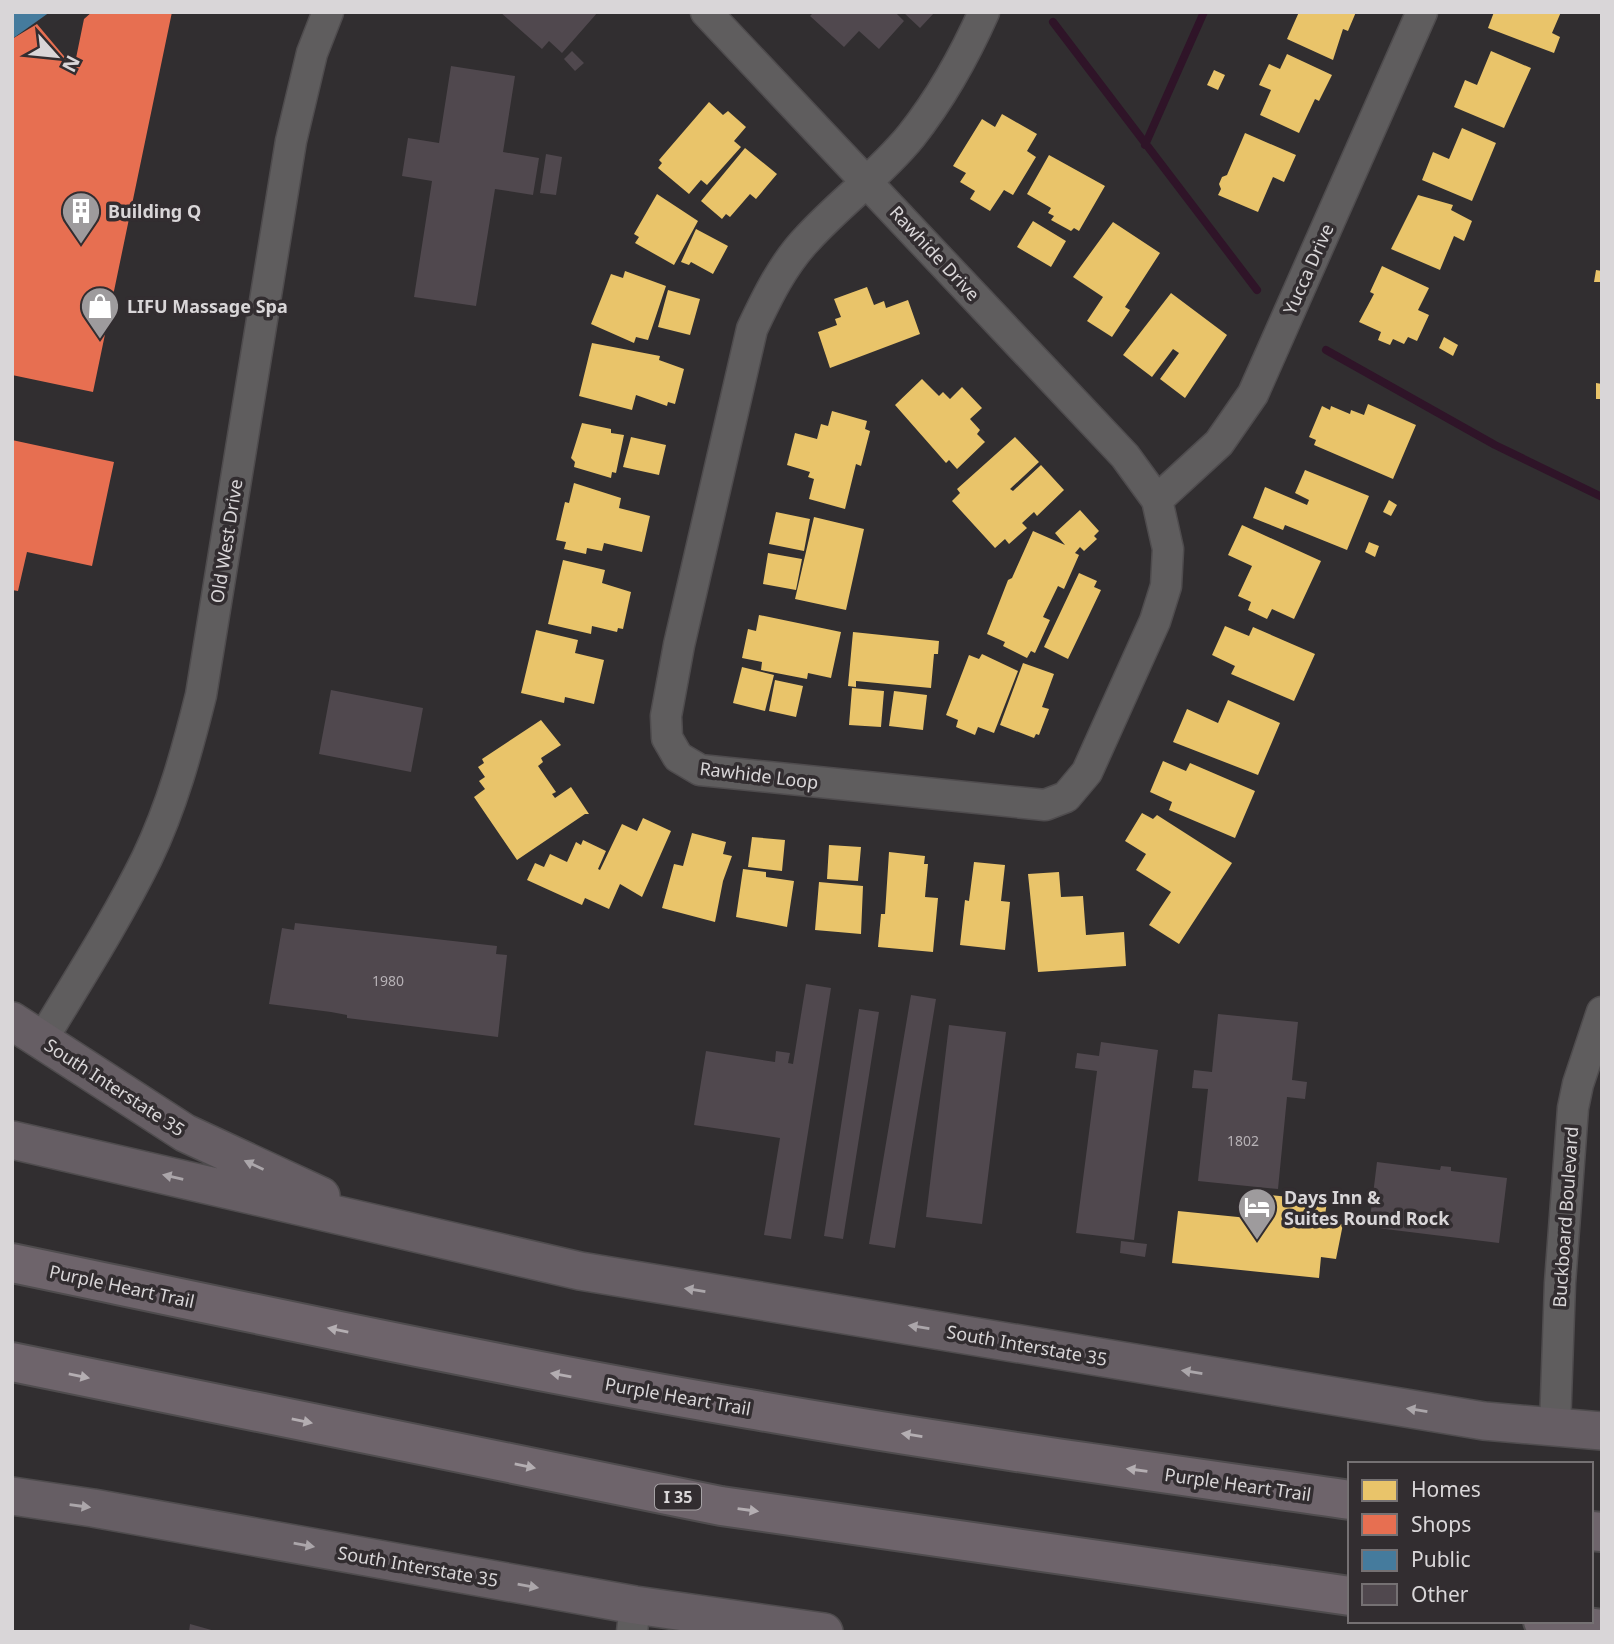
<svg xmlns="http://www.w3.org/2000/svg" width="1614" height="1644" font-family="'Noto Sans',sans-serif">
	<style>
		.homes { fill: #e9c46a }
		.shops { fill: #e76f51 }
		.public { fill: #457b9d }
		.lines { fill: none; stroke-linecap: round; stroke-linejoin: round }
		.stream { stroke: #2f1428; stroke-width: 8 }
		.building { fill: #50484e }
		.minor-casing { stroke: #4f4c4e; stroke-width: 33 }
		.major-casing { stroke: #4f4c4e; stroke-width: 40 }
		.highway-casing { stroke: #4f4c4e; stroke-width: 42 }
		.minor { stroke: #5f5d5e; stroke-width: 30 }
		.major { stroke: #665e64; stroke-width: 37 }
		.highway { stroke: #6e646b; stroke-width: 38 }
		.oneway { fill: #aba6aa }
		.oneway2 { fill: #b4aeb2 }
		.labels { text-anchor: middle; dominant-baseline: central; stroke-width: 7; stroke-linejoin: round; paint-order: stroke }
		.number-label { font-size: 14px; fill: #b7b2b6 }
		.shield { fill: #322d30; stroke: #a7a3a6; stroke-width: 2 }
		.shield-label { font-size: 16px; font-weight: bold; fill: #d9d6d8 }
		.poi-label { font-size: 18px; font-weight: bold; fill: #d9d6d8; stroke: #322d30; text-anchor: start }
		.street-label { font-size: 18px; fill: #d9d6d8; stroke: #322d30 }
	</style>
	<rect width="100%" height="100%" fill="#312e30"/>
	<path class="homes" d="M1299 12H1356L1348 31 1343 29 1333 60 1287 39Z
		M1494 12H1561L1552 33 1560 37 1554 53 1488 28Z
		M1491 51 1531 68 1504 128 1454 107 1465 80 1477 85Z
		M1287 54 1332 75 1319 101 1315 99 1299 133 1260 115 1271 90 1259 85 1269 64 1280 69Z
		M1214 70 1225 75 1218 90 1207 85Z
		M709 102 723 115 728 111 746 127 734 141 741 147 707 185 701 180 689 194 658 168 662 163 659 160Z
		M1002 114 1037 134 1027 151 1036 157 1013 195 1004 190 990 211 970 199 975 191 960 182 966 173 953 166 982 119 995 127Z
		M1462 128 1496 143 1472 201 1422 180 1433 152 1449 159Z
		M1245 133 1296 155 1284 182 1273 177 1258 212 1218 195 1221 189 1219 184 1222 177 1227 175Z
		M745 148 777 174 756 199 750 194 730 217 726 214 722 219 701 201Z
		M1049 155 1105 186 1079 231 1074 228 1071 231 1051 220 1054 216 1048 213 1051 208 1027 194Z
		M657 194 698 221 674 265 635 243 639 237 634 234Z
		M1418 195 1453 205 1451 210 1472 221 1464 241 1454 236 1440 270 1391 249Z
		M1033 221 1066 241 1051 267 1017 247Z
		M1113 222 1160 253 1125 307 1130 310 1112 337 1087 321 1103 297 1073 277Z
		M696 229 728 246 713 274 691 262 689 265 681 262Z
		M1382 266 1429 288 1418 310 1429 315 1417 341 1408 337 1404 344 1393 339 1390 345 1378 340 1381 332 1359 322 1374 294 1370 292Z
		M1596 270 1602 271V282H1594Z
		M625 271 666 286 648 340 636 337 634 343 591 324 611 274 623 278Z
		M867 287 874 305 884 301 886 308 908 300 920 334 830 368 818 332 837 325 835 319 841 317 834 299Z
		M668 290 700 299 690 335 658 327Z
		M1171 293 1227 335 1185 398 1160 379 1179 353 1173 349 1152 377 1123 355Z
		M1444 337 1458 345 1453 356 1439 348Z
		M592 343 660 356 659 360 684 369 675 404 668 402 667 406 636 395 632 410 579 396Z
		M922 379 939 396 943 392 950 399 962 387 982 408 970 419 980 430 977 434 985 442 957 469 949 460 946 463 895 405Z
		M1596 383 1602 384V399H1596Z
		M1368 404 1416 425 1393 479 1314 445 1316 440 1309 437 1322 406 1330 410 1331 406 1350 414 1351 410 1364 415Z
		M832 411 867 421 865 429 870 431 861 466 856 464 845 509 809 499 814 479 808 477 810 472 787 465 795 433 817 439 821 424 828 426Z
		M582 423 611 429V433L624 435 616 473 612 472 611 478 574 467 575 462 571 458Z
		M631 437 666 445 659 475 623 467Z
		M1015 437 1039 462 1010 489 1013 491 1041 465 1064 490 1037 516 1034 512 1022 523 1027 528 1009 544 1005 539 995 548 952 501 960 493 957 489Z
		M1305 470 1369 496 1347 550 1285 525 1283 530 1253 518 1265 487 1307 505 1309 500 1295 493Z
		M574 483 621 498 619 508 650 516 642 552 604 543 602 551 587 548 586 554 564 549 566 542 556 540 565 502 569 503Z
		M1389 500 1397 505 1391 516 1383 512Z
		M1080 510 1099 531 1094 536 1097 539 1084 551 1080 547 1075 553 1079 555 1064 589 1058 586 1043 617 1050 620 1035 653 1031 651 1027 658 1003 646 1005 642 987 634 1008 580 1012 578 1033 531 1065 545 1055 533Z
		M776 512 810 519 804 551 769 544Z
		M814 517 864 529 846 610 795 599Z
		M1242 525 1321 561 1294 619 1272 609 1267 619 1248 610 1251 602 1238 596 1252 566 1228 555Z
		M1369 542 1379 546 1375 557 1365 552Z
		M768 553 802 559 796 590 763 584Z
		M563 560 605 570 602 583 631 592 623 629 618 628 617 632 592 626 591 634 548 624Z
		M1079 573 1097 581 1094 587 1101 590 1068 659 1044 647Z
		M759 615 841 632 831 678 808 673 807 679 761 670 762 662 742 658 748 629 756 631Z
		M1225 626 1249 636 1253 627 1315 654 1294 701 1231 674 1235 666 1212 655Z
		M536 630 578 640 575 653 604 660 594 704 565 697 564 703 521 693Z
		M853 632 939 641 938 654H934L931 688 856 681V687L848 686Z
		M982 654 1018 671 994 733 978 727 975 735 956 727 958 720 946 715 969 655 979 659Z
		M1023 663 1054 674 1042 707 1049 709 1039 735 1036 734 1034 738 1000 725Z
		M742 667 774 675 765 711 733 703Z
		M775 680 803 686 796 717 769 711Z
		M852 688 884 691 881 727 849 725Z
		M894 691 927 695 923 730 889 726Z
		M1228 700 1280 723 1258 775 1173 742 1187 709 1218 723Z
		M541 720 561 745 541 758 543 762 538 766 556 792 552 794 555 798 571 787 589 814H585L517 860 474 797 485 789 479 781 485 777 478 767 484 763 482 759Z
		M1163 761 1186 771 1190 763 1255 791 1235 838 1169 810 1172 802 1150 792Z
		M1142 813 1153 819 1157 815 1232 863 1179 944 1149 925 1171 892 1136 870 1146 854 1125 841Z
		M643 818 671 831 642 897 620 884 609 909 585 898 582 905 527 880 535 863 544 867 550 854 567 862 576 842 581 845 583 840 606 851 598 869 600 870 622 824 637 831Z
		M692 833 726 842 723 854 732 856 723 881 715 922 662 908 674 864 683 866Z
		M752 837 785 840 782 871 748 867Z
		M829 845 861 847 858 881 827 879Z
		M889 852 925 856 924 864H928L925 897 938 898 933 952 878 947 881 914H885Z
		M974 862 1005 865 1001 901 1010 902 1005 950 960 945 965 900 969 901Z
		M743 869 766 872V877L794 881 787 927 736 917Z
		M1059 872 1061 897 1083 896 1086 935 1124 932 1126 966 1038 972 1028 874Z
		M819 882 863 886 861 934 815 930Z
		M1261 1194 1327 1201 1324 1223 1343 1224 1336 1259 1321 1257 1319 1278 1172 1263 1178 1211 1258 1219Z"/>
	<path class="shops" d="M92 12H172L93 392 12 375V39L37 24 74 68 84 19Z
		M12 440 114 462 92 566 27 552 18 591 12 590Z"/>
	<path class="public" d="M12 12H50L12 39Z"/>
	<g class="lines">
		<path class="stream" d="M1053 22 1257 290
			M1145 145 1204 12
			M1326 350 1495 445 1602 497"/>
	</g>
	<path class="building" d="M500 12H598L562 53 549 41 542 49Z
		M814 12H895L904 21 879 49 859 31 844 47 810 16Z
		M903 12H935L920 28Z
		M572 51 584 63 575 71 564 59Z
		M451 66 515 76 503 152 539 158 533 195 495 189 476 306 414 297 432 181 402 176 408 138 439 143Z
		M546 154 562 157 556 195 540 193Z
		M331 690 423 708 411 772 319 754Z
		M295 923 497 946 496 954 507 955 498 1037 347 1018V1015L331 1012 269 1004 282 928 294 930Z
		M806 984 831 988 791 1239 764 1235 780 1138 694 1125 706 1051 775 1062 776 1051 790 1053 788 1063 793 1064Z
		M911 995 936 999 895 1248 869 1244Z
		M859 1009 879 1012 843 1239 824 1236Z
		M1218 1014 1298 1022 1292 1080 1307 1082 1305 1099 1287 1097 1278 1189 1198 1181 1208 1089 1192 1088 1194 1070 1212 1072Z
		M949 1025 1006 1032 982 1224 926 1217Z
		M1101 1042 1158 1050 1134 1240 1076 1233 1097 1071 1075 1068 1077 1053 1099 1056Z
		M1377 1162 1440 1170 1441 1166 1451 1167V1171L1507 1178 1499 1243 1369 1227Z
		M1121 1241 1147 1244 1145 1257 1120 1253Z
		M190 1624 215 1631V1632H189Z"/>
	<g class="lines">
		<g class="minor-casing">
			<path id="minor" d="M706 12 1125 456 1157 500 1168 549 1166 586 1155 621 1087 772 1066 797 1045 805 700 770 678 757 667 738 666 716 679 645 752 329C767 297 783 264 808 238 840 203 881 173 911 136 941 98 964 57 984 12
				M1157 500 1219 443 1253 394 1422 12
				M42 1040C78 980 116 921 147 858 172 806 187 751 201 695L291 141 312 53 328 12
				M1555 1427 1560 1283 1573 1108 1578 1084 1602 1012
				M632 1632 635 1605"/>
		</g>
		<g class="major-casing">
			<path id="major" d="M12 1021 185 1133 321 1196
				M12 1140 580 1271 1484 1421 1602 1431
				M12 1496 93 1508 635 1605 824 1632"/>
		</g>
		<g class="highway-casing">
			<path id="highway" d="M12 1263C257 1314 502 1367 749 1409 948 1444 1149 1471 1350 1500
				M12 1362 721 1506 1350 1596
				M1591 1531 1602 1532
				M1543 1621 1602 1629"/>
		</g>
		<use href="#minor" class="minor"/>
		<use href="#major" class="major"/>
		<use href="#highway" class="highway"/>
	</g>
	<defs><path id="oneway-solid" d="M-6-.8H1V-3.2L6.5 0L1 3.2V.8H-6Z" transform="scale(1.75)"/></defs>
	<g class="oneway">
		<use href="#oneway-solid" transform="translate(254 1165) rotate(-155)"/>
		<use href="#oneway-solid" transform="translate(173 1177) rotate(-167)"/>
		<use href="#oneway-solid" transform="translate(695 1290) rotate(-171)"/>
		<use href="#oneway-solid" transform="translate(919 1327) rotate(-171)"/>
		<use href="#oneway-solid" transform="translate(1192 1372) rotate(-171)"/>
		<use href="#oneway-solid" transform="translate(1417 1410) rotate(-171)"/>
		<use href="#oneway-solid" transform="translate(80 1506) rotate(8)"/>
		<use href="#oneway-solid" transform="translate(304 1545) rotate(10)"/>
		<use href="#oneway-solid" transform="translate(528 1586) rotate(10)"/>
	</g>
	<g class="oneway2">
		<use href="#oneway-solid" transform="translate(338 1330) rotate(-169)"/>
		<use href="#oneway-solid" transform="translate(561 1375) rotate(-170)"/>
		<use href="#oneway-solid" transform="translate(79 1376) rotate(12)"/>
		<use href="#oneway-solid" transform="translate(302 1421) rotate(12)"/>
		<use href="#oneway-solid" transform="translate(912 1435) rotate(-171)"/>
		<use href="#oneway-solid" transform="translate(525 1466) rotate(11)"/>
		<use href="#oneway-solid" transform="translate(1137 1470) rotate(-172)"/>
		<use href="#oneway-solid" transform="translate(748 1510) rotate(8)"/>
	</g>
	<defs>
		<g id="building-pin" transform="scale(2.0125)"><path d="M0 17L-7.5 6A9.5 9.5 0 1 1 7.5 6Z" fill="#9e9b9d" stroke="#322d30"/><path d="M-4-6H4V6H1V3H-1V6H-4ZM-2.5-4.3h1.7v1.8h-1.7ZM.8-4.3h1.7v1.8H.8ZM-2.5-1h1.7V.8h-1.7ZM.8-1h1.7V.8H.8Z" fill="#fff"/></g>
		<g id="shop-pin" transform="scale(2.0125)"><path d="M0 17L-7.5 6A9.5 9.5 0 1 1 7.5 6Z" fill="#9e9b9d" stroke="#322d30"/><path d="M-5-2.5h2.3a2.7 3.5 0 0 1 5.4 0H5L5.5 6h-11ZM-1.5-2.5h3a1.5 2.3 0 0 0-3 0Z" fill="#fff"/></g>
		<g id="hotel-pin" transform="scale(2.0125)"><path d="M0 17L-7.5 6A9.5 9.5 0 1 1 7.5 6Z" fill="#9e9b9d" stroke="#322d30"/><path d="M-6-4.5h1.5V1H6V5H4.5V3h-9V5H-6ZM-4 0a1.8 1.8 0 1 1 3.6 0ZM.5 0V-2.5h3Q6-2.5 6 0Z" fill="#fff"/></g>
	</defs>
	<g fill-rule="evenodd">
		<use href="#building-pin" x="81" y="211"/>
		<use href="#shop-pin" x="100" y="306"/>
		<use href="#hotel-pin" x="1257" y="1207"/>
	</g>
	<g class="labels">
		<g class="number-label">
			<text x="388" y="980">1980</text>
			<text x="1243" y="1140">1802</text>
		</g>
		<rect class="shield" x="655" y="1484.5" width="46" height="25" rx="5"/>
		<g class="shield-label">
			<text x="678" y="1497">I 35</text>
		</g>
		<g class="poi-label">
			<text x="108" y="211">Building Q</text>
			<text x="127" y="306">LIFU Massage Spa</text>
			<text x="1284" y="1197">Days Inn &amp;<tspan x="1284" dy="21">Suites Round Rock</tspan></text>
		</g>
		<g class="street-label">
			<text transform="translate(935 253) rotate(47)">Rawhide Drive</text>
			<text transform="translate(1308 269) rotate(-66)">Yucca Drive</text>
			<text transform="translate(226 541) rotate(-81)">Old West Drive</text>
			<text transform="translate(759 775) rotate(7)">Rawhide Loop</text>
			<text transform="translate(115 1087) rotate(33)">South Interstate 35</text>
			<text transform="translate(1565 1217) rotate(-86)">Buckboard Boulevard</text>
			<text transform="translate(122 1286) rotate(12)">Purple Heart Trail</text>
			<text transform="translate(1027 1345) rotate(10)">South Interstate 35</text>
			<text transform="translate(678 1396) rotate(10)">Purple Heart Trail</text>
			<text transform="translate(1238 1484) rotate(8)">Purple Heart Trail</text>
			<text transform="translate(418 1566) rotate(10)">South Interstate 35</text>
		</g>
	</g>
	<rect width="1614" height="1644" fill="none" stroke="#d9d6d8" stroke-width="28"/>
	<rect x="1348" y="1462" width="245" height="161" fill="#322d30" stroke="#757173" stroke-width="2"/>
	<rect x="1362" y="1480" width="35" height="21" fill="#e9c46a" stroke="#757173" stroke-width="2"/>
	<text x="1411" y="1497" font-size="21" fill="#d9d6d8">Homes</text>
	<rect x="1362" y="1514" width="35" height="21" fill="#e76f51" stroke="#757173" stroke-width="2"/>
	<text x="1411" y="1532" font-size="21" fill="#d9d6d8">Shops</text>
	<rect x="1362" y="1550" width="35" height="21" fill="#457b9d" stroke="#757173" stroke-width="2"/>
	<text x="1411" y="1567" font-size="21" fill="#d9d6d8">Public</text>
	<rect x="1362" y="1584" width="35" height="21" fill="#50484e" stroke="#757173" stroke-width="2"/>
	<text x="1411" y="1602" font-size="21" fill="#d9d6d8">Other</text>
	<g transform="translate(56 56) rotate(117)" stroke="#322d30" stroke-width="5" paint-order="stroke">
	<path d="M0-5L12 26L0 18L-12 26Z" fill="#d9d6d8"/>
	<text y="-10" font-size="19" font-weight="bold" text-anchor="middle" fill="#d9d6d8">N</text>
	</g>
</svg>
